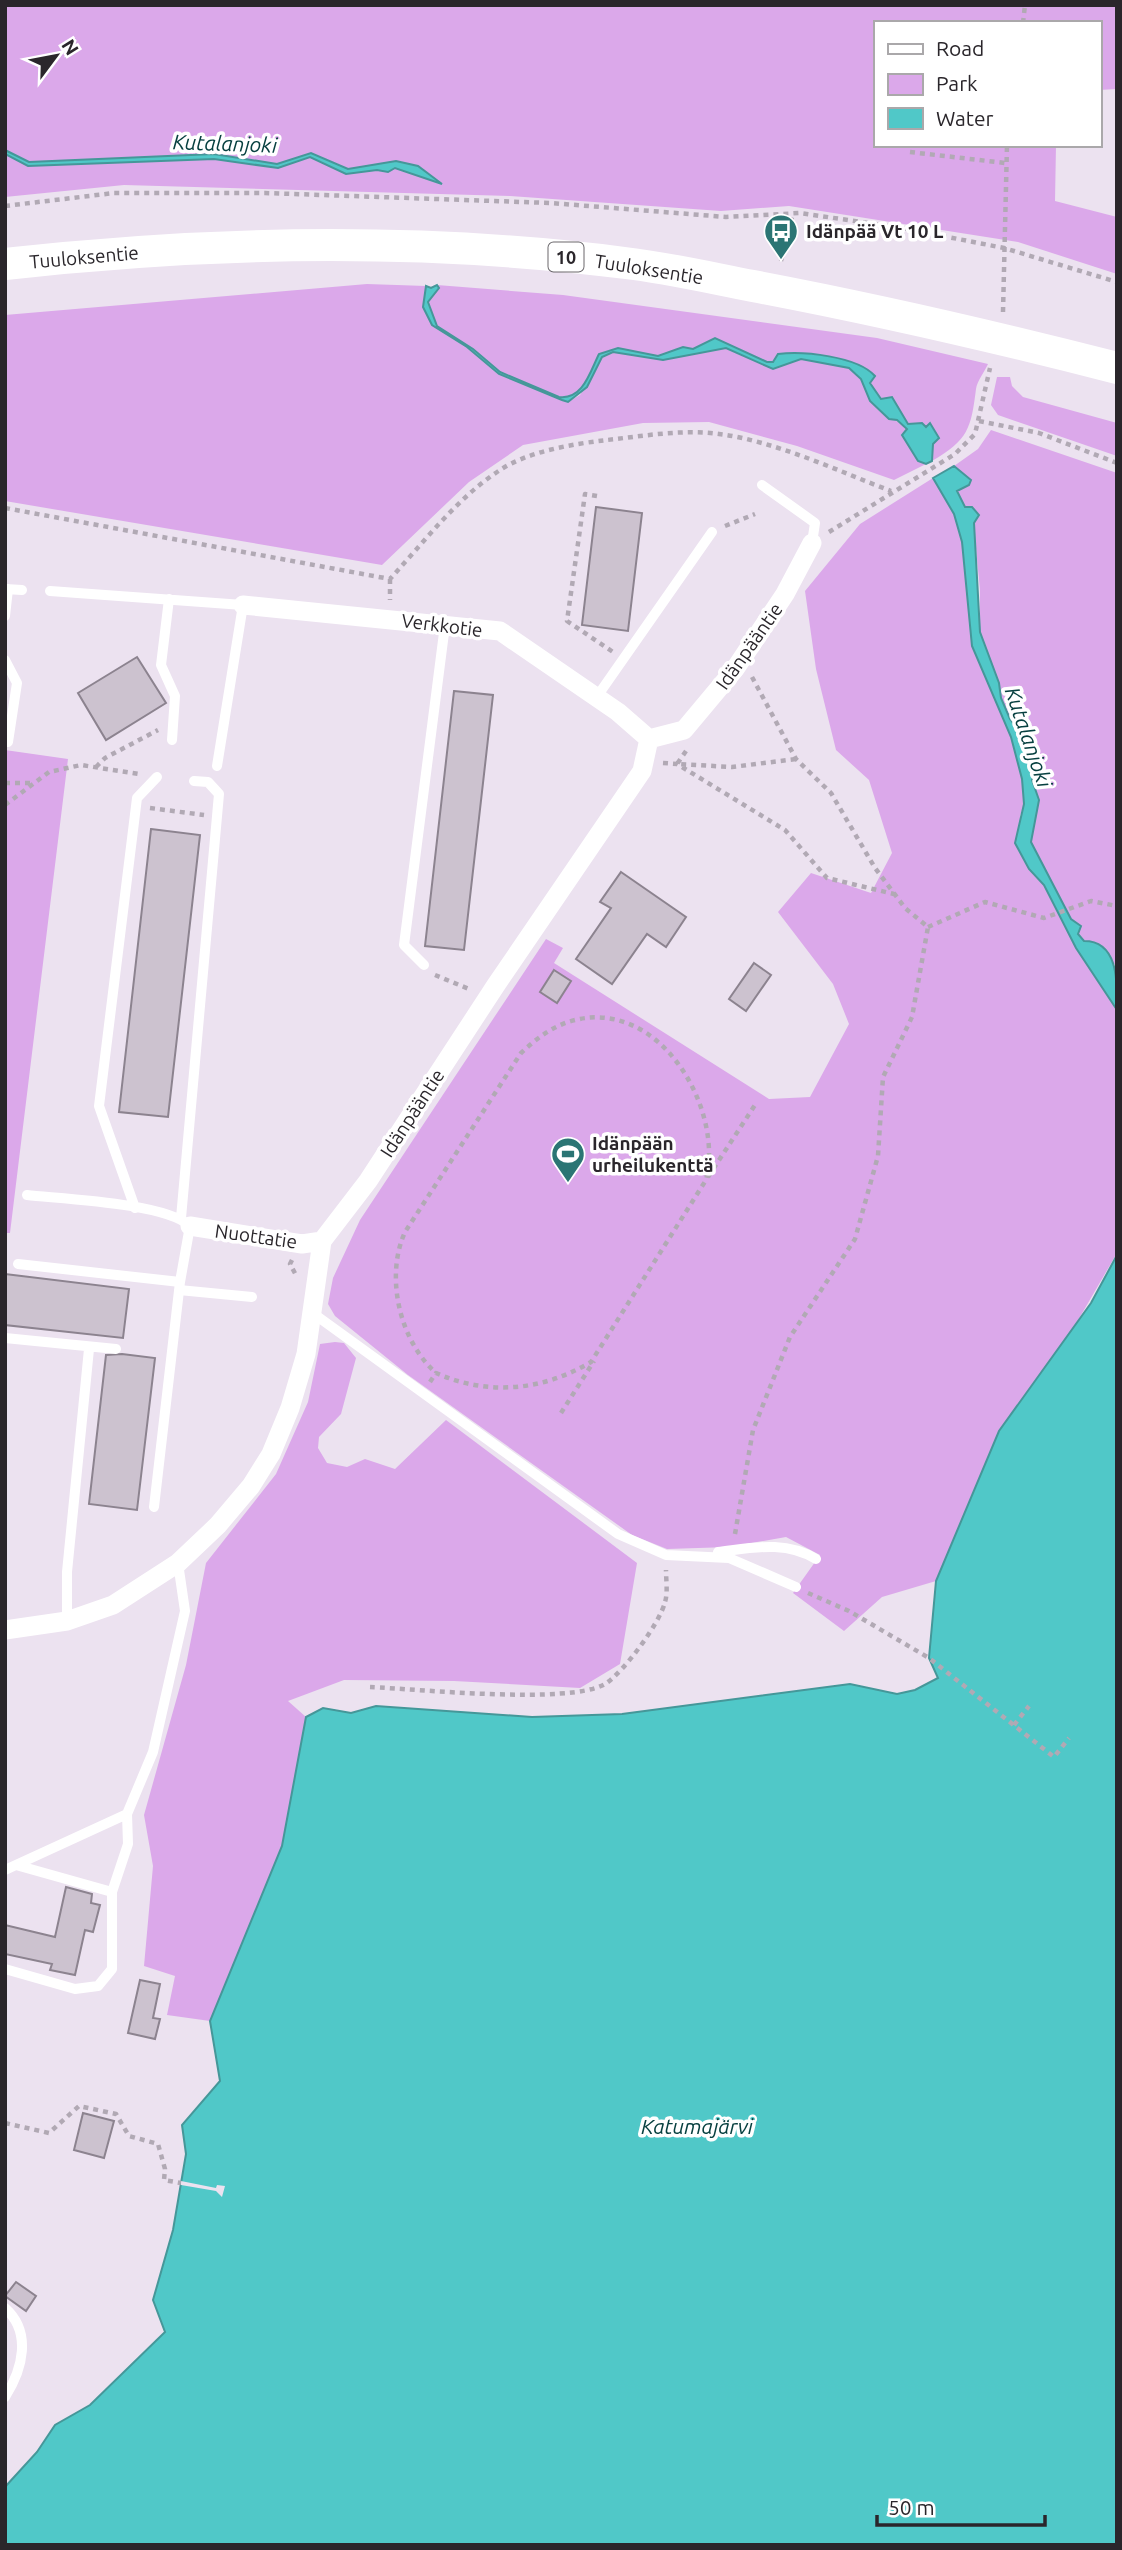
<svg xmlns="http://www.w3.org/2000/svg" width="1122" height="2550" font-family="Ubuntu,sans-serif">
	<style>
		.green { fill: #dba8ea }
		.water { fill: #50c8c8; stroke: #459799; stroke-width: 2 }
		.pier { fill: #ece2f0 }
		.building { fill: #ccc2cf; stroke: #8c838f; stroke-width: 2 }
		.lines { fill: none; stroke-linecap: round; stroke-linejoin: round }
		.path { stroke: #b1a9b4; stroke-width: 4.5; stroke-dasharray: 5 5; stroke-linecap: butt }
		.service { stroke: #fff; stroke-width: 10 }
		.minor { stroke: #fff; stroke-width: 19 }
		.trunk { stroke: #fff; stroke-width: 32 }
		.labels { text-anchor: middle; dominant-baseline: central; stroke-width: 7; stroke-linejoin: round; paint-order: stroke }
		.shield { fill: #fff; stroke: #6a676b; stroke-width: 2 }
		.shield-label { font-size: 18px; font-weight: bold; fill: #2a262b }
		.poi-label { font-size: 19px; font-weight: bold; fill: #2a262b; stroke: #fff; text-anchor: start }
		.street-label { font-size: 19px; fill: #2a262b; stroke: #fff }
		.water-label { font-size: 21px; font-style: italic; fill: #074040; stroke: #fff }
	</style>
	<rect width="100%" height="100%" fill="#ece2f0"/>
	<path class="green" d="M5 5H1117V89L1099 90V23H875V145H1056L1055 201 1117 217V274L1018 242 789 206 721 211 510 196 124 185 5 197Z
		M367 284 426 286 423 307 432 325 467 347 499 374 568 402 580 395 602 357 613 352 663 360 726 348 773 369 801 359 849 368 861 379 870 401 907 429 918 461 926 464 894 480 797 446 709 422 643 423 523 445 469 482 382 565 5 501V315Z
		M437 285 563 295 877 338 988 364C985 371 977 381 976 389 971 429 968 440 932 461L933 444 930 424 925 427 908 424 892 398 881 399 870 383 875 376 808 353 778 354 773 362H767L715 339 693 349 683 347 658 356 618 348 599 354C590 372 583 400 559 397L500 372 473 349 437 326 428 302 439 288Z
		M997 377H1010L1012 386 1023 397 1117 423V456L998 415 991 405Z
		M991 430 1117 473V967C1104 950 1089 948 1078 934L1031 842 1039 800 1032 780 1034 764 1029 744 1010 719 1001 698 999 683 980 632V590L972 507H965L957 491 969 485 954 466 978 449Z
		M933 478 954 514 962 542 972 646 1011 737 1022 779 1024 804 1020 816 1029 869 1044 885 1076 948 1117 1010V1253L964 1517 936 1581 882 1597 844 1631 793 1593 820 1555 786 1537 729 1547 667 1549 632 1535 408 1375 335 1316 328 1304 333 1278 360 1220 546 939 563 948 554 963 769 1099 810 1097 849 1024 833 984 778 912 811 873 871 893 892 853 869 780 836 750 816 669 805 591 860 524Z
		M5 750 68 759 10 1233H5Z
		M335 1342 344 1343 356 1358 341 1414 319 1437 318 1448 327 1463 347 1467 365 1459 395 1469 446 1420 637 1563 620 1664 580 1688 454 1681 344 1680 288 1701 306 1717 282 1846 210 2021 167 2015 175 1976 144 1966 153 1866 144 1815 186 1665 206 1563 276 1474 308 1402 320 1344Z"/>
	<path class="water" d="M5 150 29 162 214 154 277 164 311 153 348 169 396 161 418 166 442 184 395 168 388 172 377 170 346 174 310 157 278 168 214 159 28 166 5 154Z
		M437 285 439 288 428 302 437 326 473 349 500 372 559 397C583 400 590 372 599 354L618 348 658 356 683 347 693 349 715 338 767 362H773L778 354C803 351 857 356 875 376L870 383 881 399 892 397 908 424 922 423 926 427 930 423 939 438 933 444 932 461 926 464 918 461 902 435 907 429 897 420 889 419 870 401 861 379 849 368 801 359 773 369 726 348 663 360 613 352 602 357 587 387 568 402 562 400 499 374 467 347 432 325 423 307 426 286 431 288Z
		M954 466 971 480 969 485 957 491 965 507H972L979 515 974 523 980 632 999 683 1001 698 1010 719 1029 744 1034 764 1032 780 1039 800 1031 842 1071 919 1081 926 1078 934 1084 941C1120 941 1117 986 1117 1010L1076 948 1044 885 1029 869 1015 843 1024 804 1022 779 1011 737 972 646 962 542 954 514 933 478Z
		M1117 1255V2545H5V2487L37 2452 55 2425 90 2405 165 2332 153 2300 173 2230 186 2154 182 2125 220 2081 210 2021 282 1846 306 1717 323 1708 351 1713 376 1706 532 1717 622 1714 850 1684 897 1694 915 1690 938 1678 929 1658 936 1581 999 1431 1091 1303Z"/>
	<path class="pier" d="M181 2181 216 2188 217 2185 225 2186 222 2197 216 2191 181 2185Z"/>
	<path class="building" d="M596 507 642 513 628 631 582 625Z
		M137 657 166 703 106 740 78 693Z
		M454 691 493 695 464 950 425 946Z
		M151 829 200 835 168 1117 119 1112Z
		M621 872 686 917 666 947 647 934 612 984 576 959 611 908 600 902Z
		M754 963 771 975 746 1011 729 999Z
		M554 970 571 981 557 1003 540 992Z
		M5 1274 129 1289 123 1338 5 1325Z
		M122 1354 155 1358 137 1510 89 1504 106 1355Z
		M66 1887 92 1894 91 1903 100 1905 93 1932 85 1930 75 1975 50 1970 52 1964 5 1954V1925L55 1937Z
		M140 1980 160 1984 153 2018 160 2019 155 2039 128 2033Z
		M83 2113 114 2121 104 2158 74 2150Z
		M16 2282 36 2296 26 2311 5 2296Z"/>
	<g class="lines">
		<path class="path" d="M1023 23 1025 5
			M910 152 1005 163
			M5 206 114 193H265L551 203 726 217 800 213 902 228 1004 248 1117 282
			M781 261 793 213
			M1003 312 1007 145
			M979 421 1039 433 1117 463
			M597 496 585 494 567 621 613 652
			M5 508 390 579C424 542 457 498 500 470 529 451 573 444 607 440 644 436 682 429 719 434 775 441 838 471 891 491
			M725 526 755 514
			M829 532 955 454 975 434 990 368
			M390 579V600
			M752 677 796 759 831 793 875 868 905 908 928 927
			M686 751 677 764 732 767 796 759
			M663 763 677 764 785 830 827 878 894 894
			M96 767 105 758 158 730
			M5 783H35
			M5 805 49 772 81 765 139 774
			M150 808 204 815
			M928 927 985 902 1044 918 1091 901 1117 906
			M435 975 469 989
			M708 1177 755 1105
			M292 1260 290 1264 297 1277
			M430 1382 436 1373C488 1396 542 1391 591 1362L706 1180C724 1108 660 999 575 1020 554 1025 537 1038 521 1053L405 1232C385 1276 399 1340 436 1373
			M561 1413 594 1361
			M735 1534 753 1430 790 1337 855 1239 878 1156 883 1077 912 1017 928 927
			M808 1593 849 1611 929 1658 1054 1757 1069 1738
			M370 1687C418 1689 569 1705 605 1684 623 1673 660 1623 665 1602 668 1593 666 1580 666 1570
			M1014 1725 1029 1706
			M5 2123 49 2133 79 2106 116 2114 129 2136 158 2144 165 2169 164 2180 181 2183"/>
		<path class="service" d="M762 485 815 523 812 543
			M5 589 22 590
			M50 591 243 605 217 766
			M169 599 161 665 175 696 172 740
			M5 616 8 589
			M5 660 17 683 8 742
			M596 698 712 532
			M424 965 404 945 445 625
			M27 1195C64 1199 165 1203 190 1226L180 1282 154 1507
			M135 1208 99 1106 137 798 157 777
			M181 1218 219 794 208 782 194 781
			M18 1264 180 1282
			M179 1290 252 1297
			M314 1314 618 1534 666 1555 729 1558 796 1587
			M5 1338 116 1349
			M718 1552C752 1548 785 1540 816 1559
			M67 1621V1572L89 1349
			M16 1865 112 1892
			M5 1870 127 1814 153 1752 185 1611 178 1563
			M5 1969 75 1989 98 1986 112 1969V1892L128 1844 127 1814
			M5 2308C32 2332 23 2369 5 2397"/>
		<path class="minor" d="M243 605 500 631 618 712 649 739
			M649 739 684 730 735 669 785 594 812 543
			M190 1226 302 1244 322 1241
			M5 1630 67 1621 113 1605 178 1563 218 1525 251 1486 271 1454 290 1408 306 1354 322 1241 368 1181 496 985 642 771 649 739"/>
		<path class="trunk" d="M5 264C211 241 420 237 625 263 668 268 711 278 753 286 875 309 996 337 1117 368"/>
	</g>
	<defs>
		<g id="bus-pin" transform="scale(1.75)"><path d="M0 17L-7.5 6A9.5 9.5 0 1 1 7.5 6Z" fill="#2b7574" stroke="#fff"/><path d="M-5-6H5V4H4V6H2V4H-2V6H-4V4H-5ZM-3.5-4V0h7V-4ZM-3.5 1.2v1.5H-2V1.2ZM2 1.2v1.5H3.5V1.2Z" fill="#fff"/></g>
		<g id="stadium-pin" transform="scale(1.75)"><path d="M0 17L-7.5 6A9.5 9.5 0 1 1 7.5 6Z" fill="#2b7574" stroke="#fff"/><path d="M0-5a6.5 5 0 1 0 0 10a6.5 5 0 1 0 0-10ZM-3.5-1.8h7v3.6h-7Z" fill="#fff"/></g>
	</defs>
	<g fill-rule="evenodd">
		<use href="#bus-pin" x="781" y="231"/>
		<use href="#stadium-pin" x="568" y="1154"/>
	</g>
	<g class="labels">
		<rect class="shield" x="548.5" y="242.5" width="35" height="29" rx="5"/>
		<g class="shield-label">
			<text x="566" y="257">10</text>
		</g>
		<g class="poi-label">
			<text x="806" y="231">Idänpää Vt 10 L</text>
			<text x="592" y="1143">Idänpään<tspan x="592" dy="22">urheilukenttä</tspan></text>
		</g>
		<g class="street-label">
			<text transform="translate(84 257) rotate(-5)">Tuuloksentie</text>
			<text transform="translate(649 269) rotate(9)">Tuuloksentie</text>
			<text transform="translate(442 625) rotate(7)">Verkkotie</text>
			<text transform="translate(749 646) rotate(-55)">Idänpääntie</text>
			<text transform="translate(412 1113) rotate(-57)">Idänpääntie</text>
			<text transform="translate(256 1236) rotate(8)">Nuottatie</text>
		</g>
		<g class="water-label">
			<text transform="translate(225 143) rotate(2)">Kutalanjoki</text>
			<text transform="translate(1029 737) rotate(71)">Kutalanjoki</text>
			<text x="697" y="2126">Katumajärvi</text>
		</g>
	</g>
	<rect width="1122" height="2550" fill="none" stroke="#2a262b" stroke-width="14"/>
	<rect x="874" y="21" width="228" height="126" fill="#ffffff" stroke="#aaa8aa" stroke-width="2"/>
	<rect x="888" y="44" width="35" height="10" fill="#ffffff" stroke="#aaa8aa" stroke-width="2"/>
	<text x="936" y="56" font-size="21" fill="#2a262b">Road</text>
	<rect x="888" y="74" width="35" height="21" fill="#dba8ea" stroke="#aaa8aa" stroke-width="2"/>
	<text x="936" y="91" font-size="21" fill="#2a262b">Park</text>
	<rect x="888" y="108" width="35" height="21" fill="#50c8c8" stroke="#aaa8aa" stroke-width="2"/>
	<text x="936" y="126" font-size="21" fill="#2a262b">Water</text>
	<g transform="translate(56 56) rotate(58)" stroke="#ffffff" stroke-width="5" paint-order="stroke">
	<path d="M0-5L12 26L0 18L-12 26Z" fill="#2a262b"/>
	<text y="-10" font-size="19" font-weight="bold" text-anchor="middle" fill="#2a262b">N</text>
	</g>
	<path d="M877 2515v10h168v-10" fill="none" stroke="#2a262b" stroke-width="3.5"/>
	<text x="888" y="2515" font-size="21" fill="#2a262b" stroke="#ffffff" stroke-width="5" paint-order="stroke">50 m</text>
</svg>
